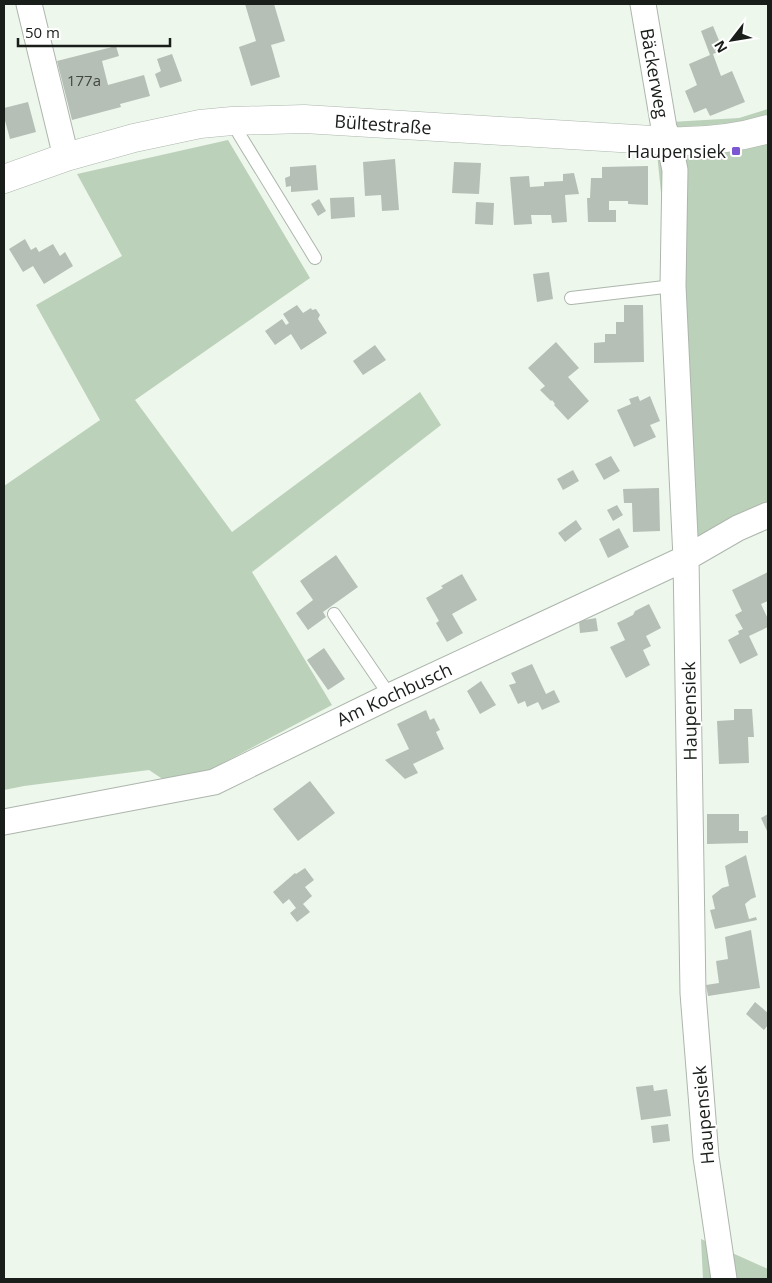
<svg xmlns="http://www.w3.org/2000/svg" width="772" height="1283" font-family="'Open Sans',sans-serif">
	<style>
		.green { fill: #bcd1ba }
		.building { fill: #b6bfb5 }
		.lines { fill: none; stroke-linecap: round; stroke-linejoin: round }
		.lane-casing { stroke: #adb6ad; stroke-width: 14 }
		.street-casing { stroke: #adb6ad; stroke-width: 27 }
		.secondary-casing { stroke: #adb6ad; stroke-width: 29 }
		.lane { stroke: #fff; stroke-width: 12 }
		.street { stroke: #fff; stroke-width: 25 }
		.secondary { stroke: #fff; stroke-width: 28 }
		.poi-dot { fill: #7b58d2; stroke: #fff; stroke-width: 2 }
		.labels { text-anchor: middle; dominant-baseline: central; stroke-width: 4; stroke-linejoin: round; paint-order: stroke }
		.number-label { font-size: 15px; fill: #414641 }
		.street-label { font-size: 18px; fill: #1a1e1a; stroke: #fff }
		.poi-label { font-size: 18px; fill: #1a1e1a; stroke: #fff; text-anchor: end }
	</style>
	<rect width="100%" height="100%" fill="#edf7ec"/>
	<path class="green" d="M768 109V518L697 551 654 123 739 118Z
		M228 140 310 278 135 400 232 532 420 392 441 425 252 572 332 705 176 788 149 770 24 786 4 790V486L100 420 36 305 122 256 77 174Z
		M701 1239 768 1269V1279H703Z"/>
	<path class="building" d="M245 4H274L285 41 271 45 280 77 251 86 239 47 256 41Z
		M713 26 723 50 713 54 721 76 732 71 745 102 710 116 706 108 694 113 685 91 697 85 689 64 710 55 701 31Z
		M116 46 119 56 102 61 108 85 144 75 150 96 120 104 121 107 72 120 57 61Z
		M172 54 182 81 160 88 155 74 161 71 157 59Z
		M28 102 36 132 10 139 4 117V108Z
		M395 159 399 210 382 211 381 195 365 196 363 162Z
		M454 162 481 163 479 194 452 193Z
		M316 165 318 190 291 192V186L286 187 285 178 290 176V167Z
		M648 166V205L628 204V201H609V210H616V222H588L587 198H590L591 178H602V167Z
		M574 173 579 194 565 195 567 222 552 223 551 215H531L532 224 514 225 510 177 529 176 530 187 544 186V182L563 181V174Z
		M354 197 355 217 331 219 330 198Z
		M319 199 326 211 318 216 311 204Z
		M476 202 494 203 493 225 475 224Z
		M25 239 31 250 36 247 39 252 53 244 60 256 65 252 73 266 44 284 33 266 23 272 9 249Z
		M549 272 553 299 537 302 533 274Z
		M297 305 303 313 311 308 312 310 316 309 320 315 318 319 327 333 301 350 291 334 275 345 265 331 282 319 286 325 289 323 283 314Z
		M624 305H643L644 362 594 363V343L605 342V334H616V322H624Z
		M556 342 579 368 568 377 589 401 568 420 554 405 555 404 552 400 551 401 540 390 545 386 528 368Z
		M375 345 386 360 363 375 353 361Z
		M638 396 640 401 650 396 660 421 650 425 656 437 634 447 617 410 631 404 629 399Z
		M611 456 620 471 604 480 595 464Z
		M573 470 579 481 563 490 557 479Z
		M659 488 660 531 633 532 632 503H624L623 489Z
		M617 505 623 515 613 521 607 510Z
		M576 520 582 529 565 542 558 533Z
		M619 528 629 547 608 558 599 539Z
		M336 555 358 587 323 612 326 617 308 630 296 613 313 600 300 581Z
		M768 572V601L761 604 768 619V627L749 636 758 655 740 664 728 640 739 634 738 631 743 629 735 615 742 611 732 590Z
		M462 574 477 600 452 614 463 633 447 642 436 623 439 621 426 598 443 588 441 586Z
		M649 604 661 628 646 636 651 646 643 650 650 665 626 678 610 647 625 640 617 623 633 615 635 611Z
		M596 618 598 631 580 633 579 621Z
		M324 648 345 679 328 690 307 660Z
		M532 664 546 694 554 690 560 702 542 710 538 702 527 707 525 701 518 704 509 685 516 683 511 673Z
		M481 681 496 705 480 714 467 691Z
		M734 709H752L754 737H748L749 763 719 764 717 721 734 720Z
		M426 710 430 720 434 718 440 730 436 732 444 749 413 764 418 773 405 779 385 760 409 749 397 724Z
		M310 781 335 813 298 841 273 809Z
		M707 814H739V831H748V843L707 844Z
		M768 814V833L761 818Z
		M746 855 756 897 751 899 745 904 749 919 756 917 757 920 715 929 710 910 715 909 712 896 722 888 729 886 725 866Z
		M305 868 314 880 305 887 312 896 303 904 310 912 297 922 290 913 296 908 289 899 283 904 273 892 295 873 296 874Z
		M751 930 760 988 708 996 706 985 719 983 716 961 728 959 725 937Z
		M755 1002 768 1013V1025L764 1030 746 1014Z
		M653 1085 654 1091 667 1089 671 1116 641 1120 636 1087Z
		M668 1124 670 1141 653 1143 651 1126Z"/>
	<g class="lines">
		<g class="lane-casing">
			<path id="lane" d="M232 121 239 134 315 258
				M571 298 673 286
				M334 614 390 696"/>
		</g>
		<g class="street-casing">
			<path id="street" d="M29 4 66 157
				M643 4 664 128 669 141 675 170 673 286 686 558 693 993 706 1157 724 1279
				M4 822 214 782 390 696 686 558 738 528 768 515"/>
		</g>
		<g class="secondary-casing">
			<path id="secondary" d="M4 179 66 157 134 138 200 124 232 121 304 119 669 141C704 142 735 139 768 129"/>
		</g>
		<use href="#lane" class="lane"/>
		<use href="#street" class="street"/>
		<use href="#secondary" class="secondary"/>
	</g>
	<rect class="poi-dot" x="731" y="146" width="10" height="10" rx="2.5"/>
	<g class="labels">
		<g class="number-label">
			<text x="84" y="80">177a</text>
		</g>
		<g class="street-label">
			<text transform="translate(655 73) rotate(80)">Bäckerweg</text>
			<text transform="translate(383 124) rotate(4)">Bültestraße</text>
			<text transform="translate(394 694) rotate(-25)">Am Kochbusch</text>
			<text transform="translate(689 711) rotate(-91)">Haupensiek</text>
			<text transform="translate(703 1115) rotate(-95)">Haupensiek</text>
		</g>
		<g class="poi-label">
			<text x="726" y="151">Haupensiek</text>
		</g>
	</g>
	<rect width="772" height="1283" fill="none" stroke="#1a1e1a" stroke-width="10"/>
	<g transform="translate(732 40) rotate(239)" stroke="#ffffff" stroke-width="4" paint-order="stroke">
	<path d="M0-4L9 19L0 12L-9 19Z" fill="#1a1e1a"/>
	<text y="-8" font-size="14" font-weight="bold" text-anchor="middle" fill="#1a1e1a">N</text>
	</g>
	<path d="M18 38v8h152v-8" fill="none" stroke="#1a1e1a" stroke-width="2.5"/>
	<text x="25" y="38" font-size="15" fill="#1a1e1a" stroke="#ffffff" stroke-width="4" paint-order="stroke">50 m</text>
</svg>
